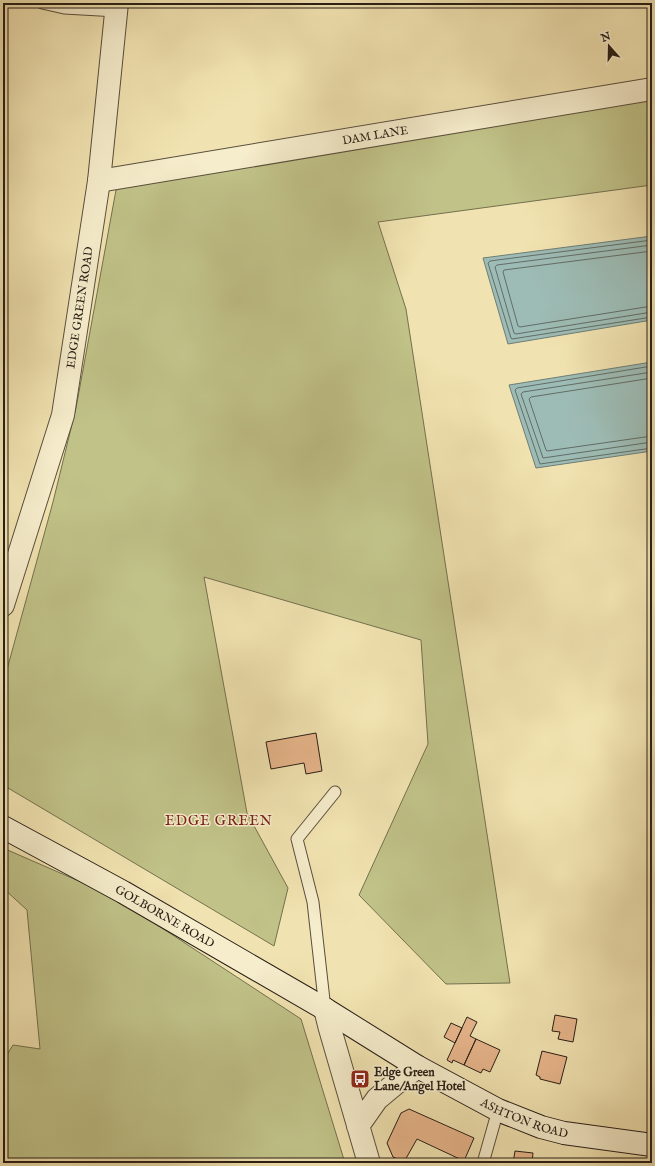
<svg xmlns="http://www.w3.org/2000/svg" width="655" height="1166" font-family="'IM FELL English',serif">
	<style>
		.green { fill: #c0c288; stroke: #74704f }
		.water { fill: #9dbcb5; stroke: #6e7d75 }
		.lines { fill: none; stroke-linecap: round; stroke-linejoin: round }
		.shore { stroke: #626d66; stroke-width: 1 }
		.building { fill: #e7b58b; stroke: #281e16 }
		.service-casing { stroke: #5a4f3d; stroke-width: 13 }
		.minor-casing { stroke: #5a4f3d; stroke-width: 24 }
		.tertiary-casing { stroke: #5a4f3d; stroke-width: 24 }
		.secondary-casing { stroke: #281e16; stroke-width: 24 }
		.service { stroke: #f6edcc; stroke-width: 11 }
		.minor { stroke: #f6edcc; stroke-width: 22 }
		.tertiary { stroke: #f6edcc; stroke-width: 22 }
		.secondary { stroke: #f6edcc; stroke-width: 22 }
		.labels { text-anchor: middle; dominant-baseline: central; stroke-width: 3; stroke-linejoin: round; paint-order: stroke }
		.street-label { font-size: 12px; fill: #281e16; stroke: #f6edcc }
		.poi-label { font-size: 12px; font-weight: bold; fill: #281e16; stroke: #f6edcc; text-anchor: start }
		.quarter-label { font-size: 14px; letter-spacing: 1px; fill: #7a1f14; stroke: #f6edcc }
	</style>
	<rect width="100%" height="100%" fill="#f1e3b1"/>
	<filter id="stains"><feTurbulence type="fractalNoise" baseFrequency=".005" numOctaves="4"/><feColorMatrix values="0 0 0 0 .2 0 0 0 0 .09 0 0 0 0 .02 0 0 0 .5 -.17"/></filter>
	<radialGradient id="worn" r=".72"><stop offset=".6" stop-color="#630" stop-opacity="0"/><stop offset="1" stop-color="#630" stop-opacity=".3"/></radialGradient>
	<path class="green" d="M652 100V185L378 222 406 309 510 983 446 984 359 895 428 744 421 640 204 577 247 813 288 888 274 946 3 785V684L53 502 76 408 116 190 136 176Z
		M3 848 113 896 301 1019 345 1163H3V1061L13 1045 40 1049 27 910 3 888Z"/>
	<path class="water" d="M652 236V320L508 344 483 258Z
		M652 362V451L536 468 509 385Z"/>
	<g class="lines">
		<path class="shore" d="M652 240 490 261 488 263 511 338 512 339 652 317
			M652 245 497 265 495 267 514 333 516 334 652 312
			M652 251 504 270 503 272 518 326 520 327 652 306
			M652 366 517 388 515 390 540 464 652 448
			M652 372 523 392 521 394 543 458 652 442
			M652 378 531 397 529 399 546 450 547 451 652 436"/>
	</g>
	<path class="building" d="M316 733 322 771 306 774 304 763 271 769 266 742Z
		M555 1015 577 1019 573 1042 558 1039 560 1032 552 1031Z
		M467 1017 477 1022 470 1036 476 1039 464 1065 453 1060 452 1063 447 1060Z
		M451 1023 462 1028 455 1043 444 1037Z
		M476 1039 500 1050 490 1072 483 1069 481 1073 464 1065Z
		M542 1051 567 1057 560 1084 540 1079V1077L536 1075Z
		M409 1109 474 1138 464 1161 417 1139 404 1162 393 1157 387 1143 401 1113Z
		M515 1151 533 1153 532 1163H513Z"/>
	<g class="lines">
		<g class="service-casing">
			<path id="service" d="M42 3 64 8 117 11
				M325 1009 313 902 297 839 335 792
				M483 1163 498 1110"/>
		</g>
		<g class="minor-casing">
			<g id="minor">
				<path id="s1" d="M99 181 652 89"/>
				<path id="s2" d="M3 605 63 415 99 181 117 3"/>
			</g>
		</g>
		<g class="tertiary-casing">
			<path id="tertiary" d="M325 1009 330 1029 369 1163
				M358 1126 377 1099 401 1079 418 1067"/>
		</g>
		<g class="secondary-casing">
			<g id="secondary">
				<path id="s3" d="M3 827 123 892 325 1009 418 1067 498 1110 541 1127 564 1133 652 1145"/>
			</g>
		</g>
		<use href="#service" class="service"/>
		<use href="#minor" class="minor"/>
		<use href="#tertiary" class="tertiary"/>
		<use href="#secondary" class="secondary"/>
	</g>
	<defs>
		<g id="bus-square" transform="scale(1)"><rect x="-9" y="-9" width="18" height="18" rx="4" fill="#8f2418" stroke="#f6edcc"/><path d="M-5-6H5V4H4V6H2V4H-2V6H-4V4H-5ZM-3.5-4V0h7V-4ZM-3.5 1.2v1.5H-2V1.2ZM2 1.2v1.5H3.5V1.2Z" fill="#fff"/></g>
	</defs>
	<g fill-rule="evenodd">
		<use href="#bus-square" x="360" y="1079"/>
	</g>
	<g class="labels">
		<g class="street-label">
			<text stroke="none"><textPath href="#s1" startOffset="280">DAM LANE</textPath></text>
			<text stroke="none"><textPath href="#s2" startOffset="308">EDGE GREEN ROAD</textPath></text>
			<text stroke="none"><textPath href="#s3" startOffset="185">GOLBORNE ROAD</textPath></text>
			<text stroke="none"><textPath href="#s3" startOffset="598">ASHTON ROAD</textPath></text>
		</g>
		<g class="poi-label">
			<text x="374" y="1072">Edge Green<tspan x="374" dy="14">Lane/Angel Hotel</tspan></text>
		</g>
		<g class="quarter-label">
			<text x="219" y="821">EDGE GREEN</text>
		</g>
	</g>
	<rect width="655" height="1166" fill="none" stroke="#f1e3b1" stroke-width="16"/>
	<rect x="4" y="4" width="647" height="1158" fill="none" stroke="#281e16" stroke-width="2"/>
	<rect x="8" y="8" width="639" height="1150" fill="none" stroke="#281e16"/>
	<g transform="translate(609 46) rotate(340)" stroke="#f6edcc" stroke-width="3" paint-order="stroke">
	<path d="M0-3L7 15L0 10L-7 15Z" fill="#281e16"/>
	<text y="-6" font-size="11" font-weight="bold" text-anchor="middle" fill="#281e16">N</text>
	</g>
	<rect width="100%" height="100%" filter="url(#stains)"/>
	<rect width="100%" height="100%" fill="url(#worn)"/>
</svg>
